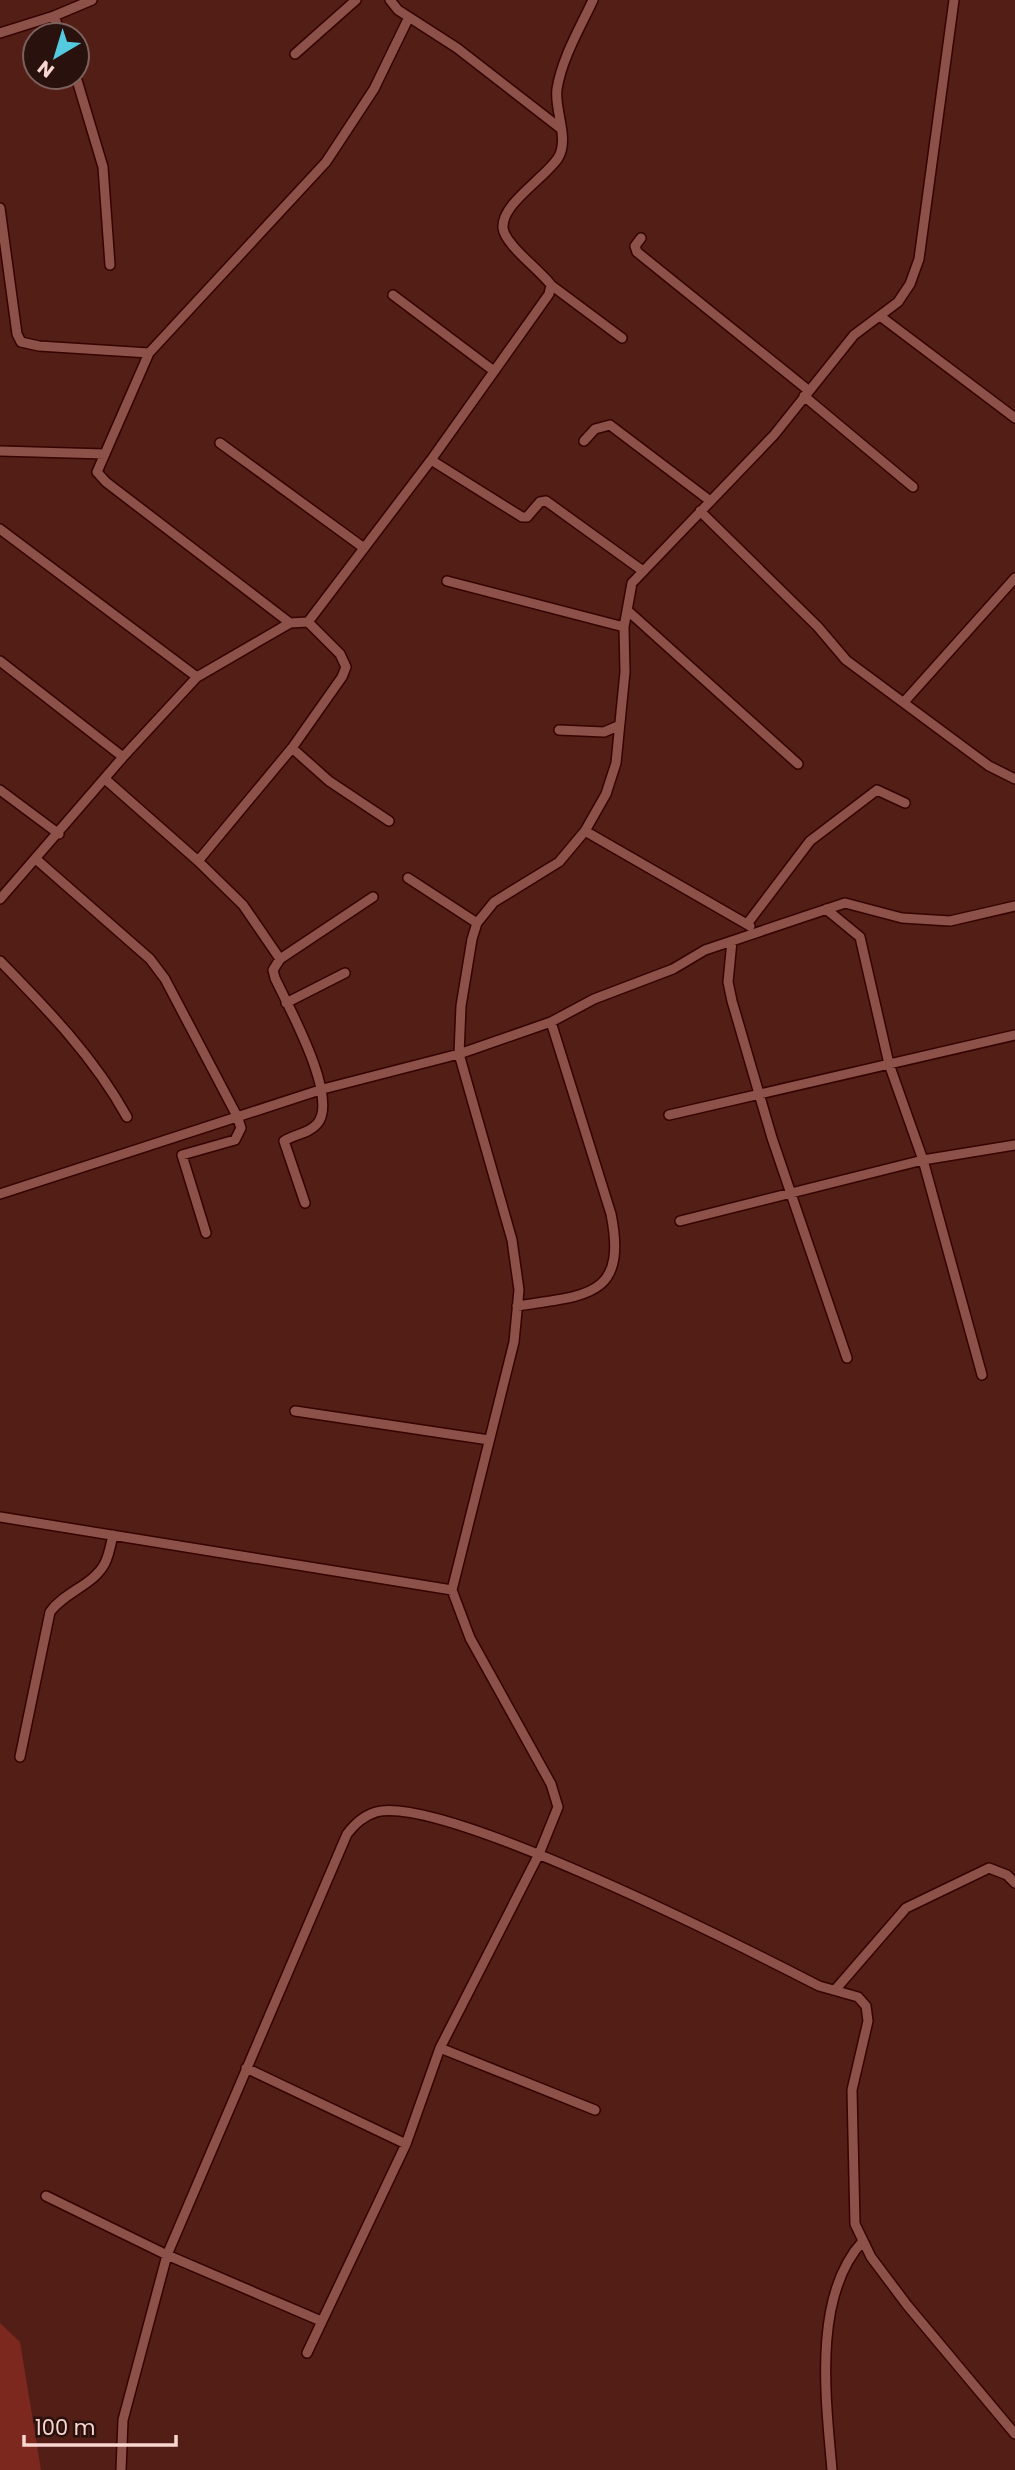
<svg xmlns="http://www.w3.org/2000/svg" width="1015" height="2470" font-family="Poppins,sans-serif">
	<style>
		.green { fill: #7c281e }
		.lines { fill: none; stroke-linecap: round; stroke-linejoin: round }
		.street-casing { stroke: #350301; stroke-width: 12 }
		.street { stroke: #8c5148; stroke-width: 9 }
	</style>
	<rect width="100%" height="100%" fill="#521e16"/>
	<path class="green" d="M0 2323 20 2342 41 2470H0Z"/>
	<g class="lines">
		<g class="street-casing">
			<path id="street" d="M390 0 398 10 457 48 560 128
				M54 16 61 35
				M0 33 54 16 92 0
				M295 54 356 0
				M76 77 103 167 110 265
				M0 208 17 334 21 342 39 346 149 353
				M641 238 635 246 637 252 808 390
				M551 285 622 338
				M393 295 494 371
				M880 316 1015 418
				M804 396 913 487
				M584 441 595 429 610 425 709 500
				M220 443 364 548
				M0 451 105 454
				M431 460 522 517H527L540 502 546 501 643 571
				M700 511 818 627 846 660 989 766 1015 779
				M0 529 197 677
				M447 581 624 627
				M627 610 798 764
				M290 623 106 482 97 472 149 353 326 162 374 89 409 17
				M0 661 123 757
				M904 702 1015 578
				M559 730 604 732 618 726
				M292 748 329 781 389 821
				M105 779 198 861 292 748 342 677 346 667 340 654 308 622
				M0 790 59 834
				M585 831 750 926
				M37 860 150 959 165 979 237 1116 241 1128 235 1140 182 1155 206 1233
				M198 861 243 905 280 959 373 897
				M408 878 477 923
				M0 899 123 757 197 677 290 623 308 622 431 460 549 294 551 285C540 270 505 245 503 228 501 204 545 178 558 158 570 139 554 110 557 89 562 58 580 28 593 0
				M826 909 860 937 889 1064 923 1160 982 1375
				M747 924 810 841 877 790 905 803
				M732 941 728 982 732 1001 772 1138 847 1358
				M280 959 273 970 275 978C288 1006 340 1099 317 1124 308 1134 295 1134 284 1141L305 1203
				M0 961C47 1009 94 1057 127 1117
				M286 1003 345 973
				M669 1115 1015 1035
				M0 1194 323 1089 459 1054 551 1022 594 999 673 969 705 950 845 903 902 918 950 921 1015 906
				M680 1221 923 1160 1015 1145
				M517 1306C585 1295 628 1299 611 1214L551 1022
				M295 1411 489 1440
				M0 1517 452 1590
				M20 1757 50 1612C64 1592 94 1585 105 1563 109 1555 111 1544 113 1535
				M835 1990 906 1908 989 1868 1007 1875 1015 1883
				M440 2048 595 2110
				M246 2068 406 2144
				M46 2196 167 2255 321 2321
				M307 2353 406 2144 440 2048 539 1854 558 1807 551 1784 470 1638 452 1590 514 1342 519 1290 512 1240 459 1054 461 1006 472 939 477 923 494 902 559 862 585 831 606 794 616 763 625 672 624 627 632 583 774 435 854 335 898 302 910 284 919 259 954 0
				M121 2470 123 2420 167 2255 347 1834C355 1824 363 1816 376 1812 442 1794 747 1949 819 1986L858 1997 866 2006 868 2021 852 2090 855 2224 871 2257 907 2305 1015 2434
				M832 2470C826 2400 812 2296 863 2241"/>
		</g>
		<use href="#street" class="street"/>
	</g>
	<g transform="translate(56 56) rotate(218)"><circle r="33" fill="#29110d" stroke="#7c605b" stroke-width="2"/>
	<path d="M0-5L12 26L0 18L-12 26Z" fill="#54cade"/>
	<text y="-10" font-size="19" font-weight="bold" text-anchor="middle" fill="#f9d6cf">N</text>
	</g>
	<path d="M24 2435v10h152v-10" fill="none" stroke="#f9d6cf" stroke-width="3.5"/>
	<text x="35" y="2435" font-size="21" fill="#f9d6cf" stroke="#29110d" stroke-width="5" paint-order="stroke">100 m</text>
</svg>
